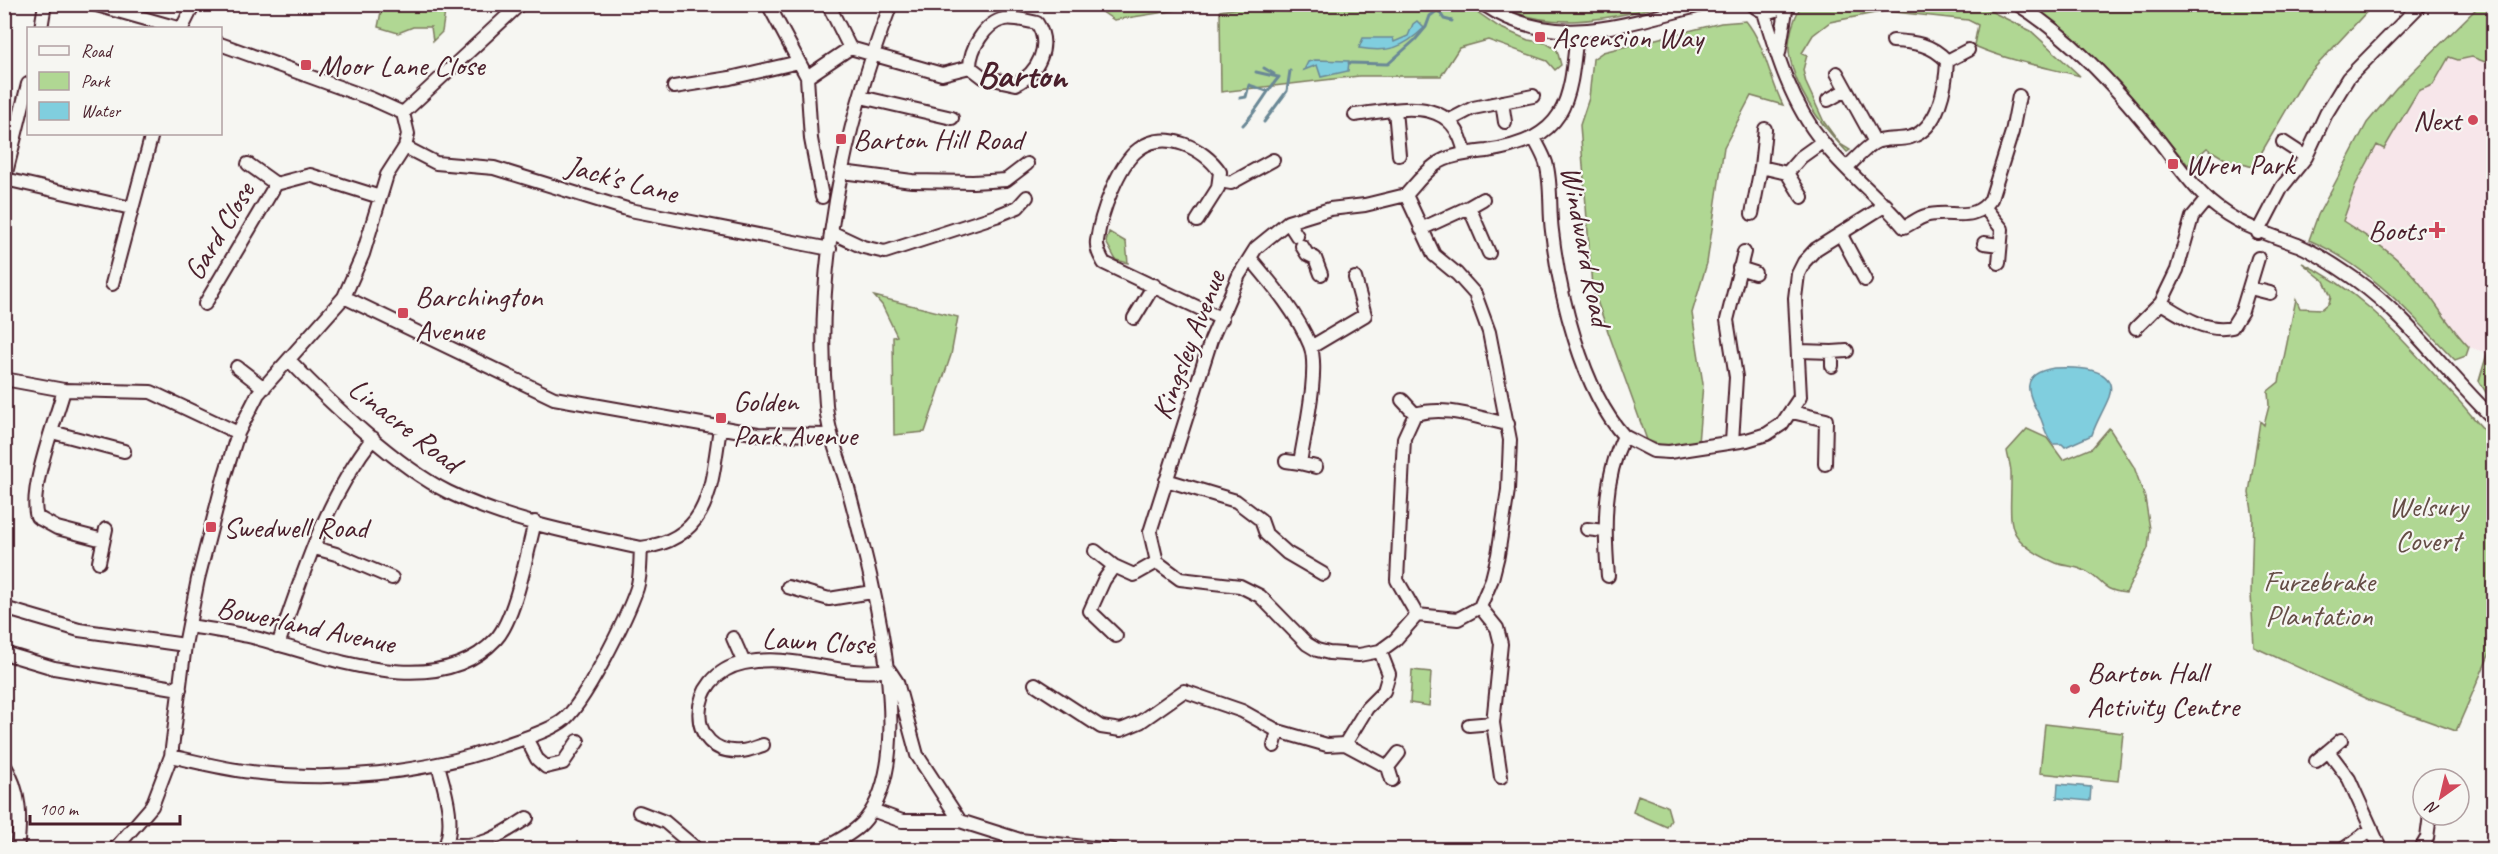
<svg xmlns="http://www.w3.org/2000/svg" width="2498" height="854" font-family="Caveat,sans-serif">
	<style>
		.built { fill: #f7e6ea }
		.green { fill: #b0d793; stroke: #7d7b5f; stroke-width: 1.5 }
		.water { fill: #80cede; stroke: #6a8896; stroke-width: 1.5 }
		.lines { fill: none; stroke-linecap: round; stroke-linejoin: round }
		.stream { stroke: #6a8896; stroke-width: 3 }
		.minor-casing { stroke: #4a1f2b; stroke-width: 16 }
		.minor { stroke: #f6f6f2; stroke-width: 12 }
		.poi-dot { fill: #d1495b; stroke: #f6f6f2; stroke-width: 2 }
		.labels { text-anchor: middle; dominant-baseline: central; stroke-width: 4.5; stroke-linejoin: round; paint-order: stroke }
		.poi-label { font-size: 30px; fill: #4a1f2b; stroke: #f6f6f2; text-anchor: start }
		.street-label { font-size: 30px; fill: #4a1f2b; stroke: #f6f6f2 }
		.park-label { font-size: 30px; fill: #644d45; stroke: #f6f6f2 }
		.district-label { font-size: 36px; font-weight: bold; fill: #4a1f2b; stroke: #f6f6f2 }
	</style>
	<rect width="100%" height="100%" fill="#f6f6f2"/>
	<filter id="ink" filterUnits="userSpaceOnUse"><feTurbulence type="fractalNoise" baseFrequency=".0167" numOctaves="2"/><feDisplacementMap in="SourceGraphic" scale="12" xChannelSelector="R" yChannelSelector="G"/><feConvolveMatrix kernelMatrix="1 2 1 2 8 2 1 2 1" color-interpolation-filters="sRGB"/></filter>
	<g filter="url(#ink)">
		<path class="built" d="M2449 56 2458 60 2472 57 2493 65 2494 326H2489L2487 353 2469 347 2459 337 2405 266 2343 222 2356 184 2377 145 2384 149 2418 91 2433 85Z"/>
		<path class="green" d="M1265 4 1467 5 1499 27 1528 40 1546 43 1557 50 1561 65 1555 70 1547 61 1488 40 1459 48 1441 76H1359L1221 92 1220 11Z
			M380 5H446L442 32 433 41 431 27H413L398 33 378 27 382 7Z
			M1092 5H1210L1114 20Z
			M1500 5V4L1666 5C1613 17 1551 34 1500 5Z
			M1801 5H1978L2031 31 2080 76C2045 67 2010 61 1977 47L1974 45 1978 25 1968 20 1885 11 1830 22 1813 35 1802 53 1807 55 1803 70 1806 83 1824 122 1840 144 1850 150 1847 152C1823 127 1797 93 1790 58 1786 40 1794 19 1801 5Z
			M2033 5H2373L2305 78 2253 167 2225 159 2207 148 2188 165 2120 83Z
			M2480 5H2493V65L2472 57 2458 60 2449 57 2433 85 2418 91 2384 149 2377 145 2356 184 2343 221C2367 237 2393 252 2412 274 2433 297 2447 325 2469 347L2466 356 2455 360C2411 314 2369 266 2309 240L2318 215 2367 123 2396 88Z
			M1746 21C1765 44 1769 78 1783 105L1751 96 1724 147 1707 263 1692 313 1703 384 1698 443 1663 446 1647 440 1592 287 1580 125 1589 98 1593 59 1603 52 1721 23Z
			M1109 232 1126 242 1128 263 1116 260 1106 242Z
			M2302 263C2368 293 2410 350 2459 401 2471 414 2479 427 2493 438V646L2456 731 2369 700 2254 647 2251 594 2253 517 2249 493 2260 421 2264 425 2269 406 2268 391 2279 382 2296 299 2300 308 2322 309 2329 303 2331 296 2324 281Z
			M874 296 958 317 951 355 925 432 894 435 893 337 897 336 882 305Z
			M2489 326H2493V404L2479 381 2489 347Z
			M2109 428 2134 467 2145 498 2150 529 2148 548 2126 593C2098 590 2104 579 2083 570 2074 566 2064 566 2056 563 2000 539 2012 523 2011 473 2011 466 2008 458 2007 451L2027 429 2047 438 2063 460 2092 448Z
			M1412 670 1431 672 1429 706 1410 703Z
			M2045 724 2123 733 2118 781 2040 773Z
			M1638 795 1667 806 1671 820 1667 827 1633 812Z"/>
		<path class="water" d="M1417 21 1424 28C1403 48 1389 53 1359 48L1363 38H1393L1394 42 1408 36 1413 24Z
			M1315 60 1349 61 1348 71 1321 77 1317 65 1304 70 1308 62Z
			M2054 368C2072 367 2120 366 2109 397 2104 410 2096 422 2092 435L2065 447 2062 444H2053C2046 436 2045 429 2041 419 2028 394 2017 374 2054 368Z
			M2058 784 2091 787 2090 801 2057 798Z"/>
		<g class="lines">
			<path class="stream" d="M1349 63 1388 64 1415 40 1426 27 1430 16 1438 10 1444 19 1452 21
				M1264 68 1274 74
				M1256 72 1278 77
				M1240 98 1246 97 1249 85 1267 91
				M1264 122 1287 91 1290 71
				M1243 125C1258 110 1266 92 1279 77"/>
			<g class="minor-casing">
				<path id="minor" d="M93 4 178 28
					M768 4 807 77 811 139 822 197
					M828 4 850 48
					M1483 4C1556 53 1627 23 1705 4
					M1752 4C1763 15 1775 13 1786 4
					M2017 4C2069 36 2113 84 2152 132 2171 155 2187 181 2209 201 2237 225 2265 233 2298 245 2317 253 2339 268 2356 280 2409 318 2447 374 2494 419
					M1764 12C1777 56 1792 105 1822 141 1846 173 1879 196 1904 227 1911 224 1918 218 1925 216 1950 208 1973 225 1991 199L2012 132 2019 96
					M41 28 45 4
					M182 28 194 4
					M1779 53 1787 4
					M1947 61 1968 50
					M1837 73 1875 142
					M807 77 850 48 942 74 970 67 983 77 1016 84C1038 73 1052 46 1037 23 1027 21 1014 17 1004 19 985 23 970 49 970 67
					M674 87 730 78 799 62
					M861 97 952 118
					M1828 100 1846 90
					M1502 102 1505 122
					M1395 110 1399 155
					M403 113 520 4
					M1355 115C1401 109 1454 94 1465 154
					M1450 120 1473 108 1533 96
					M1534 138C1538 146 1543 154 1546 163 1552 184 1549 210 1552 231 1559 293 1582 390 1624 436 1603 480 1604 529 1608 576
					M2283 142 2306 157
					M405 147 436 163 494 168 630 210 830 249
					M248 164 276 184
					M1761 167 1765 129
					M1846 168C1855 160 1864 149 1874 143 1884 137 1900 141 1911 137 1939 128 1946 86 1947 61 1932 44 1914 42 1893 41
					M842 172 912 181 973 182 1006 180 1027 164
					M1787 173 1802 197
					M5 179 131 208
					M4 181 28 84
					M1220 181 1231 183 1273 160
					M1406 195 1365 205 1330 209 1288 222 1256 248 1239 275 1211 340 1150 532 1157 562 1180 579 1240 586 1260 596 1307 644 1317 650 1329 653 1359 655 1380 651 1395 640 1417 615
					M1406 195 1434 255 1457 274 1475 294 1489 332 1510 440 1508 490 1498 555 1492 579 1480 607 1458 619 1417 615
					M1406 195C1415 185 1424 173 1435 165 1447 155 1471 153 1487 151 1568 138 1570 103 1577 32
					M1469 207 1483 199
					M1985 208 2002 229 1999 263
					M1752 214 1761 167 1787 173 1801 157 1822 142
					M1197 221 1218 188 1220 172C1204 148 1165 129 1139 149 1118 164 1100 216 1097 241 1096 249 1100 256 1104 263L1222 319
					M1288 222 1297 236
					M1421 229 1469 207 1489 253
					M831 232 863 247 885 252 996 216 1018 207 1027 197
					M2258 233 2282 187 2306 157 2326 114 2348 78 2421 4
					M1841 235 1865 280
					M1984 243 2000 245
					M1302 246 1307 254 1315 258 1321 274
					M1250 258C1272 284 1297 313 1310 345 1320 369 1304 436 1300 463L1286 461
					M1739 268 1755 273
					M112 284 152 134
					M2250 288 2270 293
					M344 297 554 398 758 434 831 435
					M2161 303C2182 316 2206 333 2232 327L2242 311 2258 258
					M205 304 276 184 310 175 380 197
					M1134 318 1154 285
					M2136 328 2161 303 2177 270 2192 217 2207 199
					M1311 347 1365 315 1355 278
					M1800 351 1832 352V366
					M1832 352 1847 351
					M289 360C329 402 396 466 448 492 507 521 577 534 641 548
					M237 367 264 388
					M4 379 64 390 151 392 238 433
					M64 390C56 419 28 491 37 517L57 528 103 540
					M1402 400 1415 414
					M1792 412 1826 420 1825 464
					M52 432 124 451
					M1624 436 1653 451 1669 452 1747 440 1767 434 1782 424 1800 397 1795 298 1798 274 1804 262 1816 249 1886 205
					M1732 442 1736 377 1727 320 1744 252
					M1300 463 1316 467
					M1166 480 1236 501 1261 520 1266 534 1287 553 1323 574
					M1587 529 1604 531
					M315 548 336 554 392 578
					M1095 551 1114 566 1134 575 1157 562
					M99 562 106 529
					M1114 566 1104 580 1090 611 1116 636
					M788 587 829 599 872 592
					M1480 607 1497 628 1501 644 1493 723 1501 777
					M4 608 79 630 185 645
					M1417 615 1397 580 1404 438 1415 414C1447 405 1477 418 1508 424
					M189 626C209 629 229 632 248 636 321 654 435 705 496 639 516 617 527 552 535 522
					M733 638 744 663
					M278 645C303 574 326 498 373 438
					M4 653 54 668 180 689
					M1035 684 1101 727 1121 730 1140 722 1184 691 1242 711 1278 731 1327 745 1345 744 1367 708 1384 691 1389 674 1380 651
					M1469 725 1493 723
					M526 738 537 759 546 767 563 763 578 741
					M2341 740 2328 751 2349 779 2381 850
					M1345 744 1388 767 1392 780
					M763 745C756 747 748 751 741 751 685 756 685 675 744 663 793 652 838 678 889 670L897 682 917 755 960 821
					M1274 746 1278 731
					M171 756C197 762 224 769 251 772 334 782 423 774 502 746 522 739 544 733 561 722 583 708 628 615 637 588 641 576 640 561 641 548 711 539 711 485 720 428
					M2316 761 2328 751
					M4 764C21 792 21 817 17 850
					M438 765C445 790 457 826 443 850
					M1388 767 1399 753
					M872 810 902 821H960L1020 840 1112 850
					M639 812 665 822 698 850
					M446 844C482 849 498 837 527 818
					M114 850 152 806 171 756 185 645 198 579 224 478 238 433 258 394 344 297 363 254 387 175 405 147 408 134 403 113 372 99 220 44
					M822 850C837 841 855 833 866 819 921 749 869 569 848 488 840 460 828 434 826 405 814 270 843 129 891 4
					M2342 850 2372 829
					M2420 850 2427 838 2430 815"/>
			</g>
			<use href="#minor" class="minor"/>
		</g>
	</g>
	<g class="poi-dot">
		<rect x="1534" y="31" width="12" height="12" rx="3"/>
		<rect x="300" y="59" width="12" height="12" rx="3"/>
		<circle cx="2473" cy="120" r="6"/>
		<rect x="835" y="133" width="12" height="12" rx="3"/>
		<rect x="2167" y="158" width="12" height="12" rx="3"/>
		<path d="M2434 221h6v6h6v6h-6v6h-6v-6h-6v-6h6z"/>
		<rect x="397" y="307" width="12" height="12" rx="3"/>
		<rect x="715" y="412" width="12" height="12" rx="3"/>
		<rect x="205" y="521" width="12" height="12" rx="3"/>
		<circle cx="2075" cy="689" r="6"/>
	</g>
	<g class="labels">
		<g class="poi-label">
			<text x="1552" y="37">Ascension Way</text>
			<text x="318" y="65">Moor Lane Close</text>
			<text x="2461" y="120" text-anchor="end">Next</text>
			<text x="853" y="139">Barton Hill Road</text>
			<text x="2185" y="164">Wren Park</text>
			<text x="2425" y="230" text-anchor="end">Boots</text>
			<text x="415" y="296">Barchington<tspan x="415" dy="34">Avenue</tspan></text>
			<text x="733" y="401">Golden<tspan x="733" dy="34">Park Avenue</tspan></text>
			<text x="223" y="527">Swedwell Road</text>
			<text x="2087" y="672">Barton Hall<tspan x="2087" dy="34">Activity Centre</tspan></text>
		</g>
		<g class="street-label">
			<text transform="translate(622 179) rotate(15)">Jack's Lane</text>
			<text transform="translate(219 231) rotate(-59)">Gard Close</text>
			<text transform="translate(1586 246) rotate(79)">Windward Road</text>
			<text transform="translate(1188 345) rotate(-69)">Kingsley Avenue</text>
			<text transform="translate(405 425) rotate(38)">Linacre Road</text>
			<text transform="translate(306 625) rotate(12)">Bowerland Avenue</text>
			<text transform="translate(818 641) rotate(3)">Lawn Close</text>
		</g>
		<g class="park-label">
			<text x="2428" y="506">Welsury<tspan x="2428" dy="34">Covert</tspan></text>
			<text x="2319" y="581">Furzebrake<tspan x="2319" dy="34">Plantation</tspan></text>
		</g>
		<g class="district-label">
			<text x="1022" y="75">Barton</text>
		</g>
	</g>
	<rect width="2498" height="854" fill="none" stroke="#f6f6f2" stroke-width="24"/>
	<rect x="12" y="12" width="2474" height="830" fill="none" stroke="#4a1f2b" stroke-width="2" filter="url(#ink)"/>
	<rect x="27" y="27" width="195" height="108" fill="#f6f6f2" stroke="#b1a0a2" stroke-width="1.5"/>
	<rect x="39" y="46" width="30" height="9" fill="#f6f6f2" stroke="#b1a0a2" stroke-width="1.5"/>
	<text x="81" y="57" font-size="18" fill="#4a1f2b">Road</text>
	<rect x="39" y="72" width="30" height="18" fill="#b0d793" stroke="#b1a0a2" stroke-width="1.5"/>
	<text x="81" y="87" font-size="18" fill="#4a1f2b">Park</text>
	<rect x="39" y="102" width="30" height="18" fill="#80cede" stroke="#b1a0a2" stroke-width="1.5"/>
	<text x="81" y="117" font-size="18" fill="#4a1f2b">Water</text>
	<g transform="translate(2441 797) rotate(214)"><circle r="28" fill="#f6f6f2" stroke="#b1a0a2" stroke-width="1.5"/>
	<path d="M0-4.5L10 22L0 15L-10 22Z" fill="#d1495b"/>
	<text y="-9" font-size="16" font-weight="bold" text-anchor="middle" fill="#4a1f2b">N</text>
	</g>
	<path d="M30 815v9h150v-9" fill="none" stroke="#4a1f2b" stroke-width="3"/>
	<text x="39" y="815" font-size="18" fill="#4a1f2b" stroke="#f6f6f2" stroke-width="4.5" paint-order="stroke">100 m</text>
</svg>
